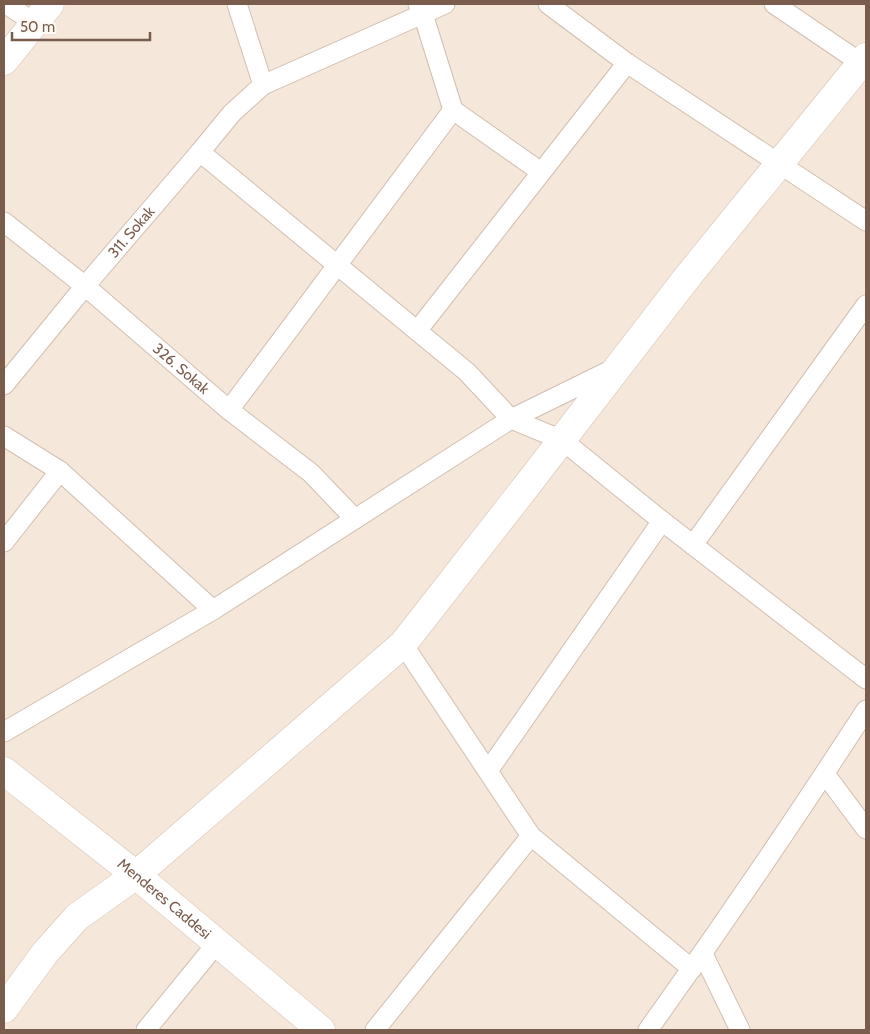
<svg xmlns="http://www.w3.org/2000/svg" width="870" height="1034" font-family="Cabin,sans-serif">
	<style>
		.residential { fill: #f5e8da }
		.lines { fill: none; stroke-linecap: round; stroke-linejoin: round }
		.street-casing { stroke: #d1beb0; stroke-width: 21 }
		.secondary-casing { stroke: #d6c0b0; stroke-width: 29 }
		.street { stroke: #fff; stroke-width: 19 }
		.secondary { stroke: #fff; stroke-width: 28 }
		.labels { text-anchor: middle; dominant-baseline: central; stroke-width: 4; stroke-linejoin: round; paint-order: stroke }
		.street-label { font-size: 15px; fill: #7a5c4d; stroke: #fffaf3 }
	</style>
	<rect width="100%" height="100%" fill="#fdf6ec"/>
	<path class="residential" d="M4 4H866V1030H4Z"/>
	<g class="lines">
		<g class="street-casing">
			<g id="street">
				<path d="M6 4 35 23"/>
				<path d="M237 4 263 85"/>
				<path d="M418 4 423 14 453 110 541 172"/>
				<path d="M548 4 627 63 866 221"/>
				<path d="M774 4 861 63"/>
				<path d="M200 152 467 372 511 419 562 440 662 521 866 679"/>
				<path id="s1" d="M4 222 85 286 229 410 311 473 355 519"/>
				<path d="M417 331 627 63"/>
				<path id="s2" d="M4 385 85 286 200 152 232 113 263 85 445 4"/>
				<path d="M229 410 453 110"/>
				<path d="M4 436 60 471 213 610"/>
				<path d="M4 542 60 471"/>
				<path d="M693 545 866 305"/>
				<path d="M403 644 531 836 692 969"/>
				<path d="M4 732 213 610 511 419 613 369"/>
				<path d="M488 771 662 521"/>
				<path d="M825 774 866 829"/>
				<path d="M703 954 740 1030"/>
				<path d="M146 1030 217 943"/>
				<path d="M375 1030 531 836"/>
				<path d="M648 1030C723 925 796 818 866 710"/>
			</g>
		</g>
		<g class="secondary-casing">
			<g id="secondary">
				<path d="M4 61 50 4"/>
				<path id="s3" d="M4 771 136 875 321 1030"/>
				<path d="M4 1009 45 953 77 917 136 875 403 644 528 484 689 275 866 57"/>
			</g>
		</g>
		<use href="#street" class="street"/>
		<use href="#secondary" class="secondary"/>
	</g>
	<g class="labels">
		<g class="street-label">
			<text stroke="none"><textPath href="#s2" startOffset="199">311. Sokak</textPath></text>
			<text stroke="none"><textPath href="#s1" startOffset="230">326. Sokak</textPath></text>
			<text stroke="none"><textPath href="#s3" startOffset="205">Menderes Caddesi</textPath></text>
		</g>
	</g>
	<rect width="870" height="1034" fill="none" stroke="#7a5c4d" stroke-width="10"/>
	<path d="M12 32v8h138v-8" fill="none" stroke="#7a5c4d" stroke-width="2.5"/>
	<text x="20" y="32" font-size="15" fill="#7a5c4d" stroke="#fffaf3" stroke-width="4" paint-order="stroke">50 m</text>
</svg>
